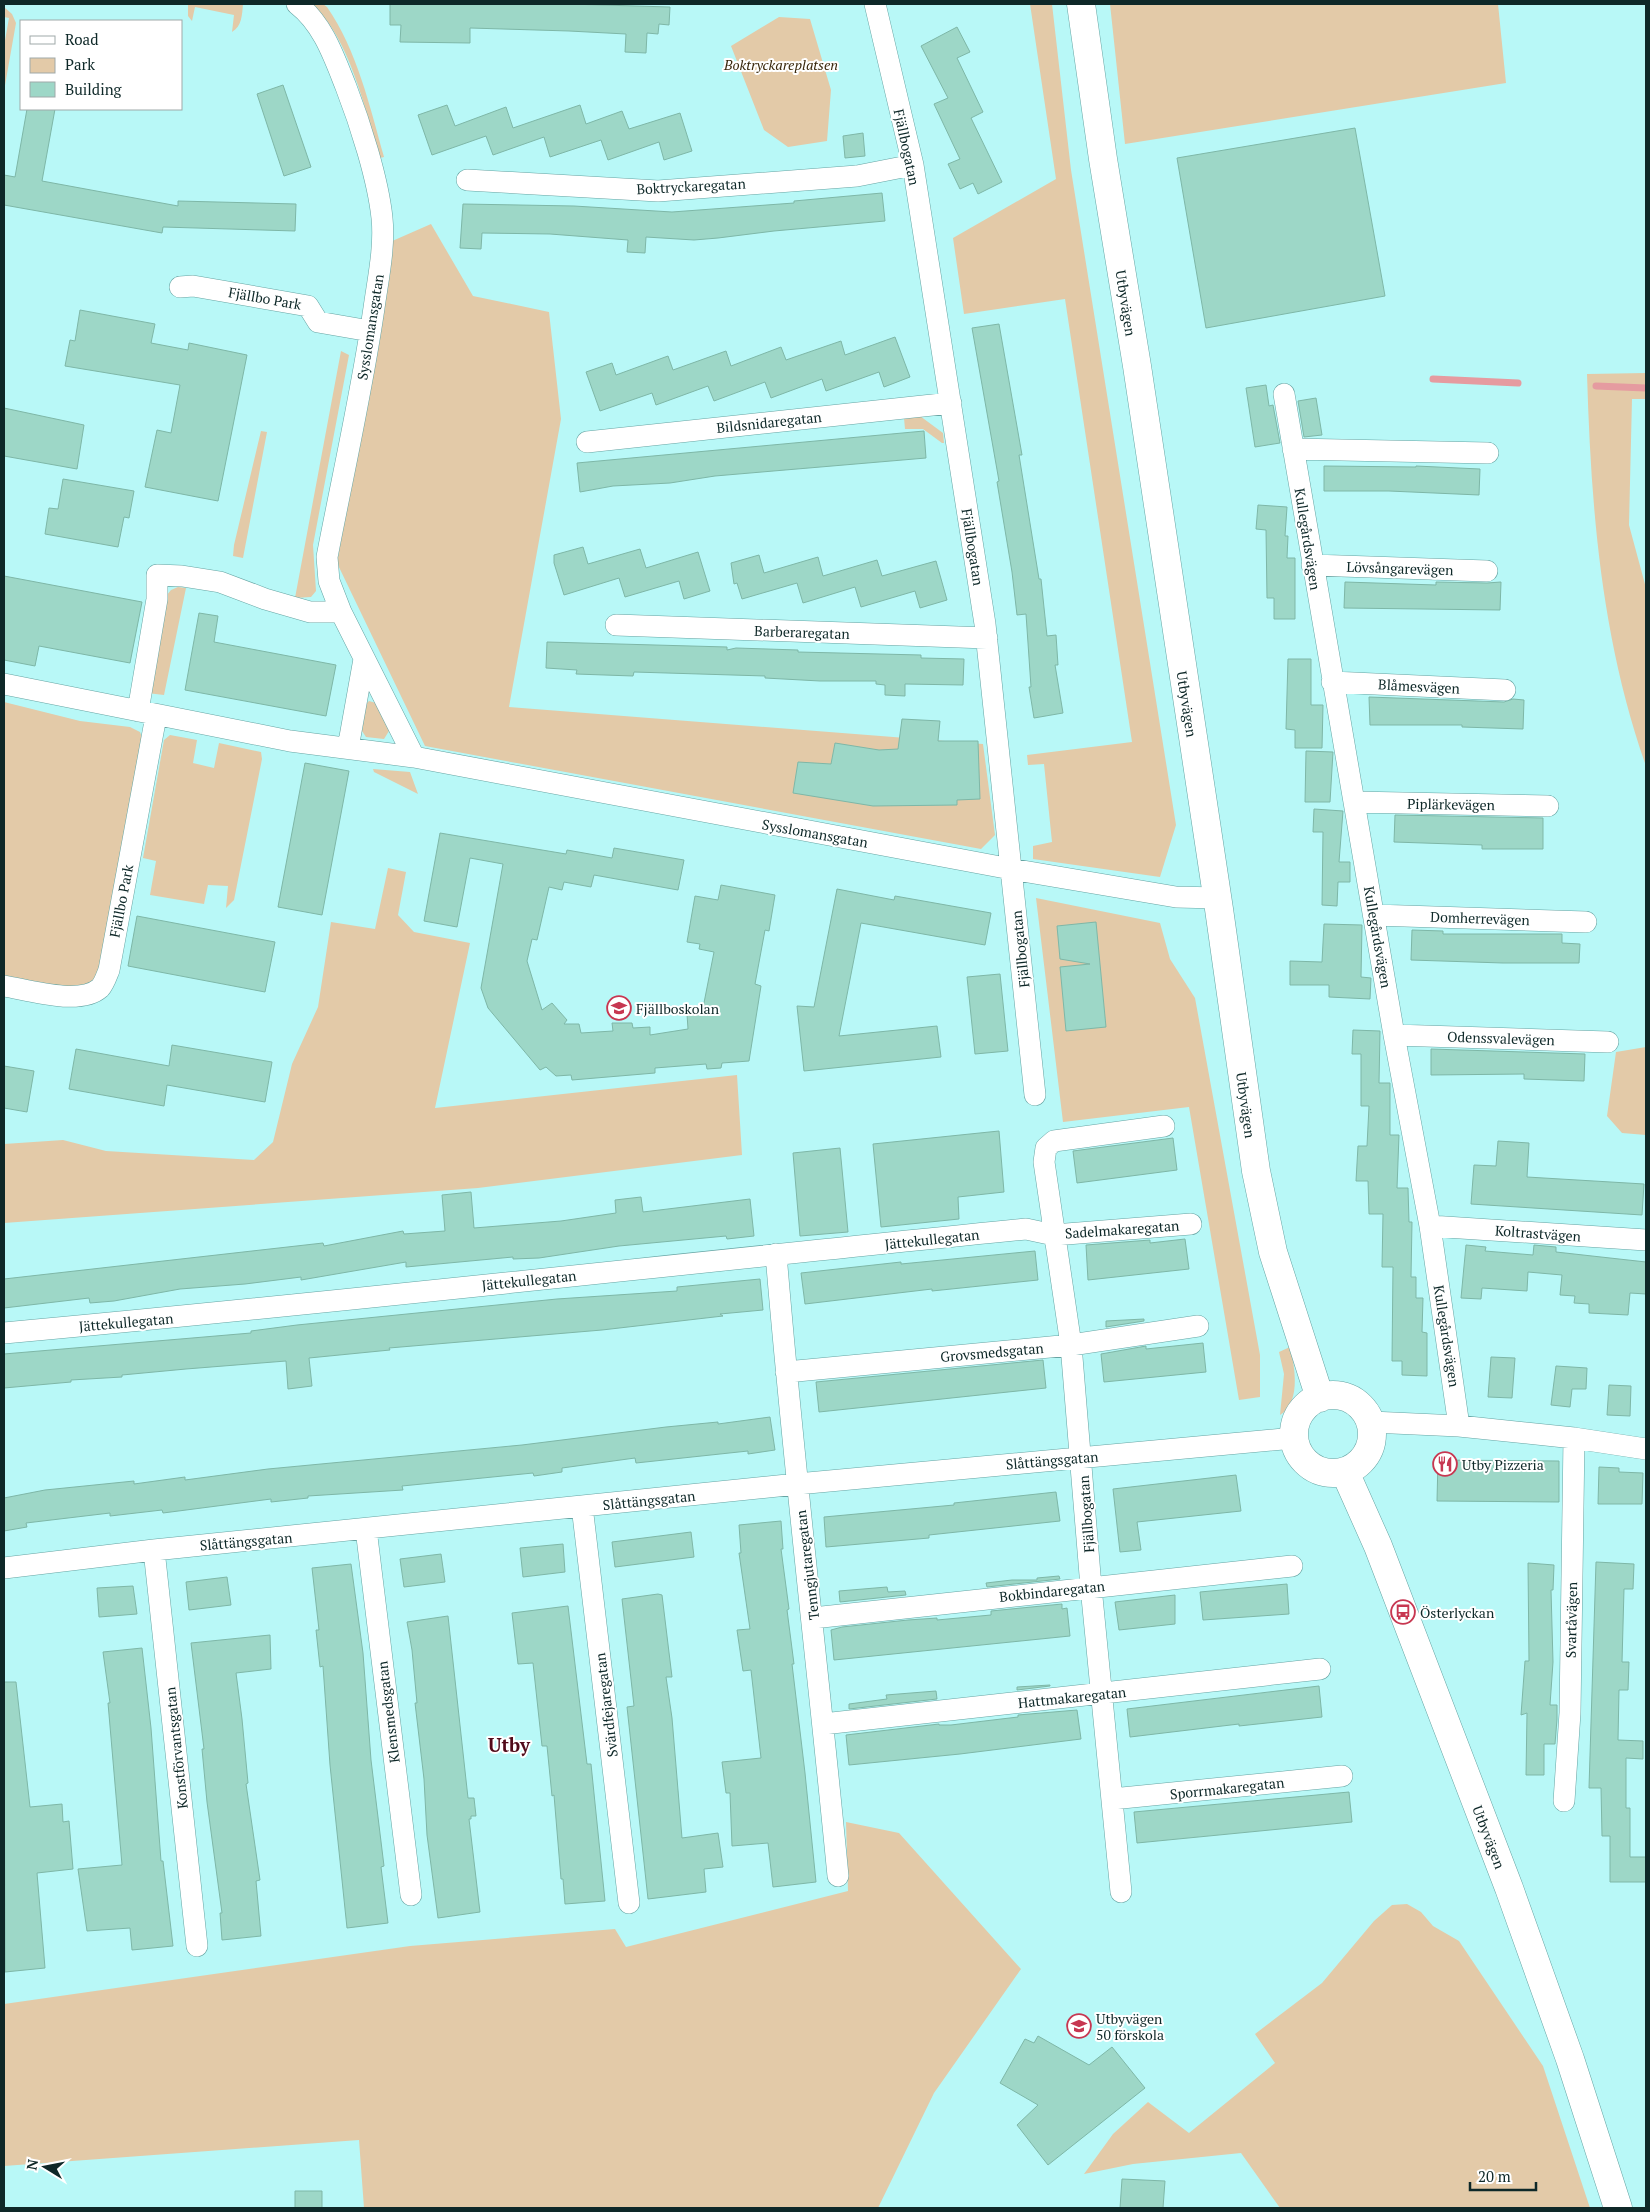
<svg xmlns="http://www.w3.org/2000/svg" width="1650" height="2212" font-family="'PT Serif',serif">
	<style>
		.green { fill: #e3caa8 }
		.lines { fill: none; stroke-linecap: round; stroke-linejoin: round }
		.stream { stroke: #e59ba0; stroke-width: 7 }
		.building { fill: #9dd7c7; stroke: #7eb7a7 }
		.street-casing { stroke: #66a4a3; stroke-width: 22 }
		.secondary-casing { stroke: #66a4a3; stroke-width: 29 }
		.street { stroke: #fff; stroke-width: 21 }
		.secondary { stroke: #fff; stroke-width: 28 }
		.labels { text-anchor: middle; dominant-baseline: central; stroke-width: 4; stroke-linejoin: round; paint-order: stroke }
		.park-label { font-size: 14px; font-style: italic; fill: #38270c; stroke: #fff }
		.street-label { font-size: 14px; fill: #0e2828; stroke: #fff }
		.poi-label { font-size: 14px; fill: #0e2828; stroke: #fff; text-anchor: start }
		.district-label { font-size: 19px; font-weight: bold; fill: #510b1a; stroke: #fff }
	</style>
	<rect width="100%" height="100%" fill="#b8f8f7"/>
	<path class="green" d="M188 4H243C242 15 242 26 232 32L234 15 195 7 192 21 188 16Z
		M311 4H323L327 7C357 50 370 107 384 157L380 158C365 111 350 36 311 4Z
		M1030 4H1052L1071 170 1176 825 1160 877 1033 859V846L1052 842 1044 764 1028 765 1027 755 1132 742 1065 299 964 314 953 238 1056 179Z
		M1110 4H1498L1506 83 1125 144Z
		M4 7 12 14 16 23 4 91V46L9 18 4 17Z
		M779 17 810 19 831 90 827 141 788 147 764 130 731 46Z
		M431 224 473 296 549 312 561 419 509 707 983 744 995 835 981 849 425 746 337 563 390 242Z
		M341 351 349 355 313 545 316 591 311 597 295 598Z
		M1646 373V399H1632L1629 525 1646 588V766C1601 638 1591 508 1587 374Z
		M920 416 943 433 944 443H942L923 429H905L904 418Z
		M261 431 267 432 243 558 233 556 234 545Z
		M178 587 186 588 164 695 147 693 166 596 171 590Z
		M369 701 376 703 389 731 384 739 366 737 362 731 366 704Z
		M4 702 80 721 130 727 140 732 143 740 100 977 81 991 4 980Z
		M170 735 197 740 193 763 214 768 219 743 261 752 262 759 234 900 226 908 228 886 208 885 204 904 150 895 156 861 143 858 164 740Z
		M373 769 410 772 418 794 374 772Z
		M388 868 406 872 398 915 414 932 470 943 435 1108 737 1075 742 1155 478 1188 4 1223V1144L63 1140 106 1151 254 1160 273 1142 292 1064 318 1007 331 922 375 929Z
		M1036 898 1160 923 1170 959 1195 998 1260 1355V1397L1239 1400 1189 1107 1063 1122Z
		M1646 1047V1135L1622 1133 1607 1116 1616 1052Z
		M1290 1347C1295 1367 1301 1403 1280 1415L1284 1374 1279 1352Z
		M846 1822 899 1833 1021 1969 934 2093 878 2208H364L359 2140 4 2166V2004L410 1946 615 1929 626 1947 848 1891Z
		M1407 1904 1421 1912 1433 1926 1459 1941 1543 2066 1590 2208H1280L1241 2153 1133 2164 1084 2174 1113 2134 1148 2102 1189 2133 1275 2063 1255 2034 1322 1983 1374 1921 1392 1905Z"/>
	<g class="lines">
		<path class="stream" d="M1433 379 1518 383
			M1596 386 1646 388"/>
	</g>
	<path class="building" d="M390 4H568L670 7 669 25 659 24 658 34 647 33 646 53 625 52 626 34 569 31 470 28V43L400 42 401 25H390Z
		M957 27 970 52 957 58 983 112 971 118 1002 182 978 194 973 183 960 189 948 164 960 159 934 104 948 98 921 46Z
		M283 85 311 167 284 176 257 94Z
		M447 105 455 126 506 107 513 128 580 105 586 124 622 111 629 129 680 113 692 151 664 160 659 142 608 160 601 140 550 157 544 137 493 155 486 136 432 155 418 115Z
		M27 109H55L42 181 178 206V201L296 204 295 231 163 227 162 233 4 205V175L15 177Z
		M1355 128 1385 296 1206 328 1177 158Z
		M863 133 865 156 845 158 843 136Z
		M882 193 885 221 774 231 718 238 694 240 646 237 645 253 627 252 628 240 550 234 482 233 481 249 460 248 463 204 574 206 672 212 794 203V201Z
		M80 310 155 324 151 343 188 350 189 343 247 355 218 501 145 487 157 430 171 433 180 385 65 366 70 340 75 341Z
		M999 324 1022 455H1019L1039 579H1041L1047 636 1056 635 1058 665H1055L1063 713 1034 718 1029 687H1031L1026 614 1017 615 1012 572 997 482 999 481 972 328Z
		M895 337 910 377 884 387 879 372 826 391 822 379 771 398 765 382 714 401 708 386 656 405 652 393 600 411 586 372 612 363 616 375 668 356 673 370 726 351 731 366 781 347 786 360 841 341 845 355Z
		M1266 385 1269 406 1273 405 1280 443 1255 447 1246 388Z
		M1316 398 1322 435 1304 437 1298 401Z
		M4 408 84 425 77 469 4 456Z
		M924 431 926 458 715 476 670 483 613 486 580 492 577 463Z
		M1324 466 1416 467V466L1480 469 1479 495 1389 491H1324Z
		M63 479 134 491 129 518 124 517 118 547 45 534 49 508 58 509Z
		M1258 505 1287 507 1285 536H1288L1287 558H1295V619H1274V598H1267L1266 530 1256 529Z
		M583 547 588 564 640 549 646 568 698 552 710 591 684 599 679 581 625 597 619 578 564 595 554 563V555Z
		M759 555 764 573 818 557 823 576 877 560 882 576 936 561 947 600 920 608 915 591 861 607 855 587 803 603 797 583 742 599 737 583 734 584 731 563Z
		M4 576 142 602 130 663 39 646 35 666 4 660Z
		M1345 582 1436 585V582L1487 583 1501 582 1500 610 1344 608Z
		M199 613 218 616 214 642 336 665 326 716 185 690Z
		M547 642 727 647V650L736 648 798 650V652L921 655V658L964 659 963 685 905 684V696L885 695V685L876 684V681H820L765 678V676L634 672 633 676 576 674 577 670 546 668Z
		M1288 659H1311V705H1323L1322 748H1295V730L1286 729Z
		M1369 697 1504 702 1513 699 1524 700 1523 729 1462 727V725H1370Z
		M902 719 940 721 938 741H978L980 799 957 800V805L873 806 793 793 798 762 831 764 835 743 879 750 898 749Z
		M1306 751 1333 752 1330 802H1305Z
		M305 763 349 771 322 915 278 907Z
		M1314 809 1343 811 1339 862H1350V882H1338L1337 906 1322 905 1323 832H1313Z
		M1395 815 1543 818V849H1482V845L1394 842Z
		M440 833 566 854 567 850 612 858 614 848 684 860 678 890 594 875 591 887 564 882 562 890 549 887 537 940 532 939 527 961 542 1010 552 1003 567 1020 564 1024H579L581 1033 613 1031 612 1023H632L633 1028 650 1027V1035L688 1029 687 1014 702 1013 714 952 699 949 700 944 687 942 695 896 718 900 721 885 775 895 769 931 765 930 755 984 761 986 749 1061 722 1063 721 1068 707 1069 706 1064 655 1068V1073L572 1080 571 1075 556 1076 546 1067 540 1070 488 1008 481 988 503 864 470 858 457 927 424 921Z
		M837 889 894 900 895 896 991 913 985 945 861 923 839 1036 937 1026 941 1057 804 1071 797 1006 814 1007Z
		M137 916 275 942 265 992 128 966Z
		M1096 922 1106 1027 1066 1031 1060 967 1090 964 1060 959 1057 926Z
		M1324 924 1362 925 1361 977 1371 978 1370 999 1329 997V985H1290V961L1322 962Z
		M1412 930 1443 931V934H1562V943L1580 944 1579 963H1503L1411 960Z
		M1000 974 1008 1051 975 1054 967 977Z
		M1353 1030 1380 1031 1379 1083H1390V1135H1399L1397 1188H1408L1409 1222H1412L1411 1277H1416V1298H1423L1422 1332 1427 1333V1376L1402 1375V1361H1392L1393 1267H1382L1383 1214H1369L1368 1181H1356L1358 1146H1367L1369 1106H1361V1054H1352Z
		M172 1045 272 1062 265 1102 167 1085 164 1106 69 1089 76 1049 169 1066Z
		M1431 1049 1585 1054 1584 1081 1524 1079V1074L1431 1075Z
		M4 1066 34 1071 27 1112 4 1108Z
		M999 1131 1004 1192 958 1197 959 1219 881 1227 873 1144Z
		M1173 1138 1177 1170 1077 1183 1073 1151Z
		M1498 1141 1529 1143 1527 1177 1644 1184 1642 1215 1471 1204 1474 1165 1496 1166Z
		M840 1148 848 1232 800 1236 793 1153Z
		M471 1192 474 1228 561 1221 616 1213 615 1200 641 1197 643 1212 750 1199 754 1236 727 1239 726 1236 619 1246 539 1258 513 1259V1257L406 1267V1262L301 1280V1277L245 1284 180 1289 114 1301 90 1303 89 1298 4 1308V1279L323 1243 324 1246 403 1231 404 1234 445 1231 442 1195Z
		M1185 1239 1189 1269 1088 1280 1086 1245 1150 1240V1243Z
		M1466 1245 1486 1247 1485 1251 1533 1255 1534 1245 1556 1247V1252L1646 1262V1294L1630 1293 1628 1315 1589 1313V1304L1574 1303 1575 1296 1560 1295 1562 1275 1528 1272 1527 1291 1482 1288 1481 1299 1461 1298Z
		M1035 1251 1038 1280 932 1291V1289L805 1304 801 1273 901 1262V1264Z
		M760 1279 763 1310 720 1314 723 1316 602 1330 389 1348 390 1350 309 1358 312 1386 288 1389 286 1361 186 1369 122 1375V1377L71 1380V1382L4 1388V1354L251 1333V1331L297 1325 557 1299 677 1291V1287Z
		M1144 1319V1321L1106 1327V1321Z
		M1203 1343 1206 1372 1104 1382 1101 1354 1146 1346V1349Z
		M1491 1357 1515 1358 1512 1398 1488 1397Z
		M1043 1360 1046 1388 819 1412 816 1382Z
		M1556 1366 1587 1368 1586 1389H1572L1570 1407 1551 1405Z
		M1609 1385 1631 1386 1630 1416 1607 1415Z
		M770 1417 775 1450 748 1454V1451L636 1463 635 1458 562 1468V1472L534 1476 533 1473 402 1486 403 1490 308 1496V1498L271 1502V1499L163 1513 162 1510 110 1516V1513L26 1523 27 1527 4 1531V1498L45 1490 134 1481V1484L185 1477V1480L268 1469 522 1445 666 1427 718 1422V1424Z
		M1438 1460 1559 1461V1502L1437 1501Z
		M1599 1467 1619 1468V1472L1643 1473 1642 1504H1598Z
		M1236 1475 1241 1511 1137 1522 1141 1550 1120 1552 1113 1489Z
		M1056 1492 1060 1521 929 1535V1538L826 1547 824 1517 954 1505V1503Z
		M781 1521 783 1549H781L789 1609 787 1610 794 1664H792L805 1773 816 1882 773 1887 768 1843 732 1846 730 1793H726L722 1762 761 1758 751 1670 743 1671 737 1630 750 1629 739 1553H741L739 1525Z
		M691 1532 694 1557 615 1567 612 1542Z
		M563 1544 565 1572 523 1577 520 1548Z
		M441 1554 445 1582 404 1587 400 1559Z
		M1596 1562 1634 1564 1633 1589H1624L1622 1662H1629L1628 1690H1619L1618 1740 1643 1741V1759L1626 1758V1808H1630V1857H1646V1882H1610V1836H1602L1601 1788H1589Z
		M1528 1563 1554 1565 1553 1590H1551L1553 1662 1550 1705H1557V1719L1555 1744H1544V1775H1526L1527 1713 1521 1715 1525 1661H1529Z
		M351 1564 363 1653 371 1760 384 1866 381 1867 388 1923 347 1928 330 1765 323 1666 320 1667 316 1630H319L312 1568Z
		M1059 1576 1060 1579 987 1587 986 1583 1012 1580H1037V1578Z
		M227 1577 231 1605 189 1610 186 1582Z
		M1287 1584 1289 1614 1203 1620 1200 1592Z
		M133 1586 137 1614 99 1617 97 1588Z
		M887 1587 888 1592 905 1591 906 1595 840 1602 839 1591Z
		M658 1594 662 1595 672 1677H666L672 1718 682 1838 718 1833 723 1867 704 1869 706 1892 648 1899 627 1707 634 1706 622 1599Z
		M1175 1595V1624L1119 1630 1115 1602Z
		M1062 1604V1609L1067 1608 1070 1636 834 1660 831 1630 842 1627 908 1620 937 1618V1620L991 1615V1611Z
		M568 1606 587 1764H591L605 1901 565 1904 563 1879H561L554 1795 552 1796 547 1746H542L533 1663 518 1664 512 1613Z
		M448 1616 468 1798H474L476 1816H471V1819H469L480 1912 438 1918 427 1835 424 1779 415 1703H417L412 1650 407 1622Z
		M270 1635 271 1669 236 1673 242 1719 248 1783 246 1784 260 1880 256 1881 261 1936 222 1940 220 1913H222L207 1802 202 1749H204L191 1643Z
		M142 1648 151 1728 161 1861H163L173 1946 132 1950 130 1928 87 1931 78 1869 122 1865 108 1703H110L103 1652Z
		M4 1682H16L30 1807 62 1804 63 1822 69 1821 73 1869 37 1873 45 1968 5 1972Z
		M1050 1685V1686L1017 1690V1687Z
		M1319 1686 1322 1717 1239 1726V1724L1130 1737 1127 1709Z
		M936 1691 937 1699 849 1709V1704L887 1699 886 1695Z
		M1077 1710 1081 1739 960 1754 849 1765 846 1735 939 1724V1725H951L1018 1717V1715Z
		M1349 1792 1352 1822 1137 1843 1134 1812Z
		M1038 2036 1089 2065 1112 2047 1145 2088 1048 2165 1017 2125 1038 2105 1000 2083 1025 2039 1034 2043Z
		M1122 2179 1165 2181 1163 2208H1120Z
		M295 2191H322V2208H295Z"/>
	<g class="lines">
		<g class="street-casing">
			<path id="street" d="M297 4C323 24 334 57 346 87 360 123 378 179 382 218 385 247 378 279 374 308 362 391 343 474 327 557L329 581 341 612 414 757 1011 869 1176 897 1217 898
				M875 4 913 165 985 624 1035 1095
				M467 180 658 191 857 176 913 165
				M180 287 193 286 308 306 318 322 370 331
				M1284 394 1394 1035 1430 1226 1459 1426
				M587 442 951 403
				M1293 449 1488 453
				M1312 565 1487 571
				M616 625 987 638
				M1332 682 1505 690
				M4 684 290 741 414 757
				M138 711 157 599V575L182 576 220 582 265 599 310 612H341
				M348 748 364 659
				M1354 802 1548 806
				M1374 915 1586 922
				M4 986C28 990 80 1006 100 988 104 984 107 975 109 970L156 716
				M1394 1035 1608 1042
				M1430 1226 1646 1240
				M776 1254C793 1462 818 1669 838 1876
				M4 1333C345 1302 685 1263 1026 1229L1054 1235 1191 1224
				M786 1372 1071 1345 1198 1326
				M1371 1422 1459 1426 1574 1438 1646 1449
				M582 1506 629 1903
				M366 1529 411 1895
				M154 1550 197 1946
				M4 1568 154 1550 797 1484 1294 1438
				M813 1618 1292 1566
				M823 1724 1320 1669
				M1112 1799 1342 1776
				M1564 1801 1570 1713 1574 1438
				M1121 1892 1091 1587 1071 1345 1044 1162 1046 1148 1054 1141 1164 1126"/>
		</g>
		<g class="secondary-casing">
			<path id="secondary" d="M1081 4 1103 159 1137 366 1219 909 1256 1171 1273 1252 1320 1398
				M1294 1434a39 39 0 1 1 78 0a39 39 0 1 1-78 0Z
				M1345 1472 1378 1546 1509 1888 1570 2059 1618 2208"/>
		</g>
		<use href="#street" class="street"/>
		<use href="#secondary" class="secondary"/>
	</g>
	<defs>
		<g id="school-ring" transform="scale(1.25)"><circle r="9.5" fill="#fff" stroke="#c73751" stroke-width="1.5"/><path d="M0-5L7-2L0 1L-7-2ZM-4 1L0 2.5L4 1V4Q0 6-4 4Z" fill="#c73751"/></g>
		<g id="restaurant-ring" transform="scale(1.25)"><circle r="9.5" fill="#fff" stroke="#c73751" stroke-width="1.5"/><path d="M-5-6h1v4h1v-4h1v4h1v-4h1v5L-1.5 .5V6h-2V.5L-5-1ZM5-6V6H3V1.5H1.5Q1.5-4 5-6Z" fill="#c73751"/></g>
		<g id="bus-ring" transform="scale(1.25)"><circle r="9.5" fill="#fff" stroke="#c73751" stroke-width="1.5"/><path d="M-5-6H5V4H4V6H2V4H-2V6H-4V4H-5ZM-3.5-4V0h7V-4ZM-3.5 1.2v1.5H-2V1.2ZM2 1.2v1.5H3.5V1.2Z" fill="#c73751"/></g>
	</defs>
	<g fill-rule="evenodd">
		<use href="#school-ring" x="619" y="1008"/>
		<use href="#restaurant-ring" x="1445" y="1464"/>
		<use href="#bus-ring" x="1403" y="1612"/>
		<use href="#school-ring" x="1079" y="2026"/>
	</g>
	<g class="labels">
		<g class="park-label">
			<text x="781" y="64">Boktryckareplatsen</text>
		</g>
		<g class="street-label">
			<text transform="translate(907 147) rotate(78)">Fjällbogatan</text>
			<text transform="translate(691 186) rotate(-3)">Boktryckaregatan</text>
			<text transform="translate(265 298) rotate(10)">Fjällbo Park</text>
			<text transform="translate(1126 303) rotate(81)">Utbyvägen</text>
			<text transform="translate(370 327) rotate(-81)">Sysslomansgatan</text>
			<text transform="translate(769 422) rotate(-6)">Bildsnidaregatan</text>
			<text transform="translate(1308 539) rotate(81)">Kullegårdsvägen</text>
			<text transform="translate(973 547) rotate(81)">Fjällbogatan</text>
			<text transform="translate(1400 568) rotate(2)">Lövsångarevägen</text>
			<text transform="translate(802 632) rotate(2)">Barberaregatan</text>
			<text transform="translate(1419 686) rotate(3)">Blåmesvägen</text>
			<text transform="translate(1187 704) rotate(81)">Utbyvägen</text>
			<text transform="translate(1451 804) rotate(1)">Piplärkevägen</text>
			<text transform="translate(815 833) rotate(10)">Sysslomansgatan</text>
			<text transform="translate(121 901) rotate(-79)">Fjällbo Park</text>
			<text transform="translate(1480 918) rotate(2)">Domherrevägen</text>
			<text transform="translate(1378 937) rotate(80)">Kullegårdsvägen</text>
			<text transform="translate(1020 949) rotate(-96)">Fjällbogatan</text>
			<text transform="translate(1501 1038) rotate(2)">Odenssvalevägen</text>
			<text transform="translate(1246 1105) rotate(82)">Utbyvägen</text>
			<text transform="translate(1122 1229) rotate(-4)">Sadelmakaregatan</text>
			<text transform="translate(1538 1233) rotate(4)">Koltrastvägen</text>
			<text transform="translate(932 1239) rotate(-6)">Jättekullegatan</text>
			<text transform="translate(529 1280) rotate(-6)">Jättekullegatan</text>
			<text transform="translate(126 1322) rotate(-5)">Jättekullegatan</text>
			<text transform="translate(1447 1336) rotate(81)">Kullegårdsvägen</text>
			<text transform="translate(992 1352) rotate(-5)">Grovsmedsgatan</text>
			<text transform="translate(1052 1460) rotate(-5)">Slåttängsgatan</text>
			<text transform="translate(649 1500) rotate(-6)">Slåttängsgatan</text>
			<text transform="translate(1086 1514) rotate(-94)">Fjällbogatan</text>
			<text transform="translate(246 1541) rotate(-5)">Slåttängsgatan</text>
			<text transform="translate(807 1565) rotate(-97)">Tenngjutaregatan</text>
			<text transform="translate(1052 1591) rotate(-6)">Bokbindaregatan</text>
			<text transform="translate(1571 1620) rotate(-89)">Svartåvägen</text>
			<text transform="translate(1072 1697) rotate(-6)">Hattmakaregatan</text>
			<text transform="translate(606 1705) rotate(-97)">Svärdfejaregatan</text>
			<text transform="translate(388 1712) rotate(-97)">Klensmedsgatan</text>
			<text transform="translate(176 1748) rotate(-96)">Konstförvantsgatan</text>
			<text transform="translate(1227 1788) rotate(-6)">Sporrmakaregatan</text>
			<text transform="translate(1489 1837) rotate(69)">Utbyvägen</text>
		</g>
		<g class="poi-label">
			<text x="636" y="1008">Fjällboskolan</text>
			<text x="1462" y="1464">Utby Pizzeria</text>
			<text x="1420" y="1612">Österlyckan</text>
			<text x="1096" y="2018">Utbyvägen<tspan x="1096" dy="16">50 förskola</tspan></text>
		</g>
		<g class="district-label">
			<text x="509" y="1744">Utby</text>
		</g>
	</g>
	<rect width="1650" height="2212" fill="none" stroke="#0e2828" stroke-width="10"/>
	<rect x="20" y="20" width="162" height="90" fill="#ffffff" stroke="#9fa9a9"/>
	<rect x="30" y="36" width="25" height="8" fill="#ffffff" stroke="#9fa9a9"/>
	<text x="65" y="45" font-size="15" fill="#0e2828">Road</text>
	<rect x="30" y="58" width="25" height="15" fill="#e3caa8" stroke="#9fa9a9"/>
	<text x="65" y="70" font-size="15" fill="#0e2828">Park</text>
	<rect x="30" y="82" width="25" height="15" fill="#9dd7c7" stroke="#9fa9a9"/>
	<text x="65" y="95" font-size="15" fill="#0e2828">Building</text>
	<g transform="translate(45 2167) rotate(280)" stroke="#ffffff" stroke-width="4" paint-order="stroke">
	<path d="M0-4L9 19L0 12L-9 19Z" fill="#0e2828"/>
	<text y="-8" font-size="14" font-weight="bold" text-anchor="middle" fill="#0e2828">N</text>
	</g>
	<path d="M1470 2182v8h66v-8" fill="none" stroke="#0e2828" stroke-width="2.5"/>
	<text x="1478" y="2182" font-size="15" fill="#0e2828" stroke="#ffffff" stroke-width="4" paint-order="stroke">20 m</text>
</svg>
